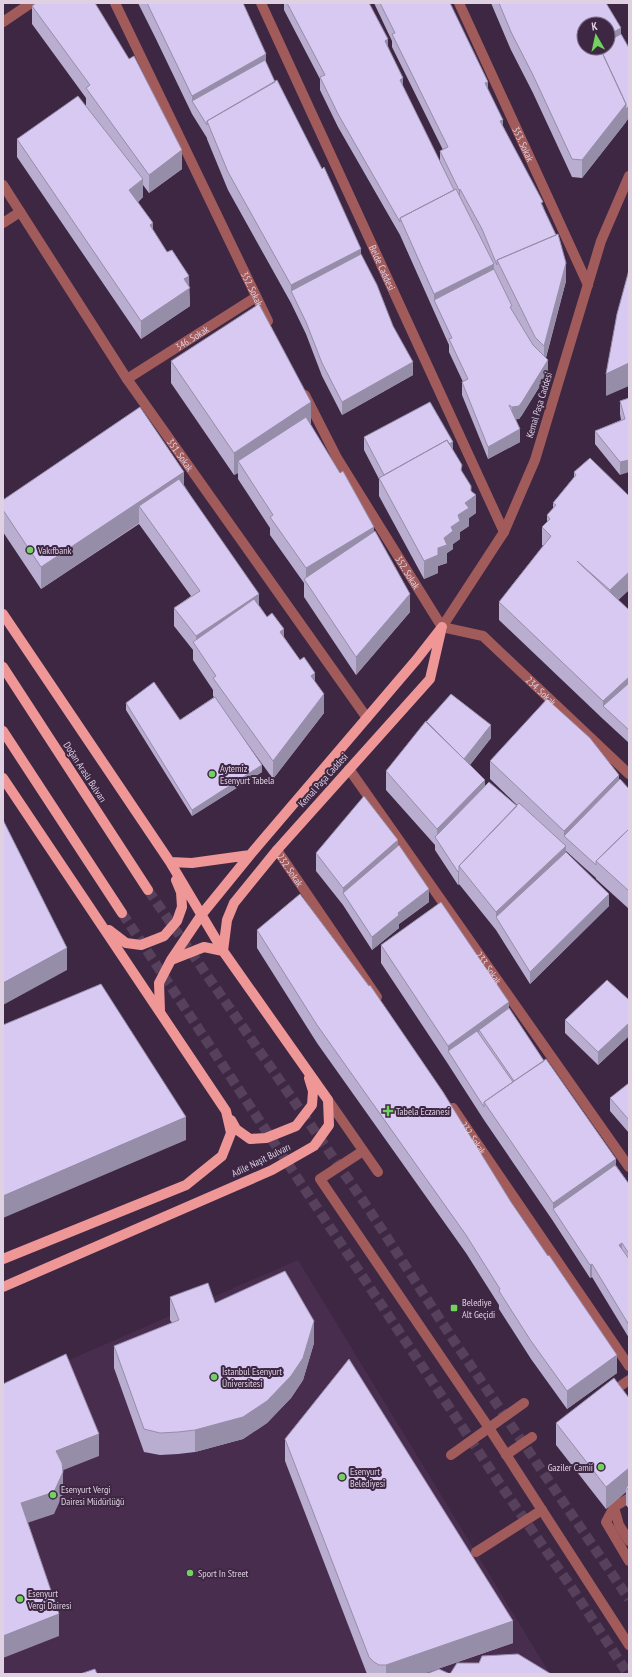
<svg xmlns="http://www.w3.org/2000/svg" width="632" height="1677" font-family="'PT Sans Narrow',sans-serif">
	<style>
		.built { fill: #492d4f }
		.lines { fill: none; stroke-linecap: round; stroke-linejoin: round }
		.major-tunnel { stroke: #56405b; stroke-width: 10; stroke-dasharray: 10 5; stroke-linecap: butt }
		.minor { stroke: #a25b5b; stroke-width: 10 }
		.major { stroke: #ef9796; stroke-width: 10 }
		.wall { fill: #b9add0 }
		.shaded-wall { fill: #968da9 }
		.building { fill: #d7c9f2; stroke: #968da9 }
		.poi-dot { fill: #71d35e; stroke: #3e2743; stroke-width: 1.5 }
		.labels { text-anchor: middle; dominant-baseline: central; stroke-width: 4; stroke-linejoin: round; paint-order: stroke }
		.street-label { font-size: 10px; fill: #dfd0e2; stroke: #3e2743 }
		.poi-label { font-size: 10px; fill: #dfd0e2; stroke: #3e2743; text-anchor: start }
	</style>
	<rect width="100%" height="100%" fill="#3e2743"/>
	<path class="built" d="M298 1260 550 1674H3V1389Z"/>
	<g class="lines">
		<path class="major-tunnel" d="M148 890 366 1205 452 1338 629 1599
			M122 913 500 1484 574 1591 628 1674"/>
		<g class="minor">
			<path id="s1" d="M115 3 268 321"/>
			<path id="s2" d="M261 3 504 532"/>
			<path id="s3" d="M459 3 588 285"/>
			<path d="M3 22 31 3"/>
			<path id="s4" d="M3 185 127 379 367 718"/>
			<path d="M3 223 20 212"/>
			<path id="s5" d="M127 379 256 297"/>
			<path id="s6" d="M305 395 337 458 442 627"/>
			<path d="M442 627 504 532 535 460 601 241 629 176"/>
			<path id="s7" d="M442 627 483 636 629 774"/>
			<path id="s8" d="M349 769 629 1167"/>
			<path id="s9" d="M277 850 377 997"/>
			<path d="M328 1100 378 1172"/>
			<path id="s10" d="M453 1108 629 1366"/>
			<path d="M363 1151 320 1179 489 1428 629 1645"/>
			<path d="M609 1394 629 1380"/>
			<path d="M451 1455 524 1403"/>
			<path d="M506 1455 532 1437"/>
			<path d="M629 1498 614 1507 619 1525 629 1541"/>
			<path d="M614 1507 606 1522 629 1561"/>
			<path d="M476 1552 542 1510"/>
		</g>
		<path class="major" d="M3 614 170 862 223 951 328 1100 329 1125 314 1146 272 1170 3 1287
			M3 667 148 890
			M3 731 122 913
			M3 778 226 1111 231 1133 222 1156 186 1185 3 1259
			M170 862 192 863 250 855
			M109 930 126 943 141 945 164 936 177 921 182 907 181 892 176 880
			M223 951 227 920 234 903 277 850 430 679 441 631
			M171 960 204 947 223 951
			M160 1011 159 983 171 960 202 914 250 855 417 659 442 627
			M231 1120 236 1129 250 1139 266 1138 296 1126 312 1105 313 1091 309 1078"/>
	</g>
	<path class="wall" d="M138 3H243L266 63 275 82 361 255 413 375 342 415 322 376 306 334 291 303 228 190 207 139V138L192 114 155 37Z
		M284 3H369L388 47 403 87 440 162V151L443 150 392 47V41L374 3H450L503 126 543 206 566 281 546 358 548 373 522 415 519 419H516L520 442 488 459 462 395V382H463L449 352V345L400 235 338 127 320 90V79L284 10Z
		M491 3H606L621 34 626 122 582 178 572 177 533 93 511 50Z
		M32 6 182 169 149 193 143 185V197L138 202 153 231 189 287 190 306 141 339 17 157V139L86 106V98L32 24Z
		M171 361 311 424V425L374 532 410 612 356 675 304 597V583L270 535V528L238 479V473L234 475 171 383Z
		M629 398 620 475 595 444V431L621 420 620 414V401Z
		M364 437 453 451 462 472 471 491 476 513 469 518V526L460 532V539L453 544V549L447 553V563L438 566V573L424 579 379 496V479L364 450Z
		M574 472 629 496V590L618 600 629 610V743L603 719 499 620V602L543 546 542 545V527L547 522V515L553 509V503L574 477Z
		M184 485 259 605 267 617 284 637 315 683 324 713 273 779 242 736 262 772 192 816 126 710V703L180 720 214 697 213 696V690L193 660V650L174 626V608L191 596 139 524 41 589 3 532V500Z
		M426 722 491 738 470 765 485 786 517 806V805L490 779V761L619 780 629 789V909L596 879V878L566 851V852L609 906 530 984 496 930 459 884 458 885 435 850V845L386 790V771Z
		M398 846 429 902 399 924V928L372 950 343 905 316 871V853Z
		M257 930 617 1373 567 1409 531 1359 499 1309V1305L466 1253 317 1043 257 948Z
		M381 945 509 1008 544 1061 629 1184V1338L592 1277 590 1278 553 1221 484 1120 448 1064 381 963Z
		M629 1000V1036L598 1065 565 1033V1020Z
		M629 1083V1133L610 1111V1098Z
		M170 1297 215 1303 314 1343 303 1380 291 1398 267 1423 243 1439 195 1452 178 1454 160 1455 144 1452 114 1368V1346L172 1323 170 1320Z
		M629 1398V1509L626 1505V1492L606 1509 556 1445V1423Z
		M285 1439 513 1643 423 1674H367L285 1461Z"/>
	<path class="shaded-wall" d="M621 28V46L608 48V35Z
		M388 39V52L385 41Z
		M266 54V73L192 101V114V96Z
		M403 78V91L400 80Z
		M488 82V95L485 83Z
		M626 104 629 106V118L626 122 582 178V160Z
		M503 120V133L500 121Z
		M182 150V169L149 193V175Z
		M143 179V197L129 208V190Z
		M460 189V202L459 203V190Z
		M153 223V241L150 225Z
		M361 249V267L291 291V285Z
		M566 263V281L544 364V346Z
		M494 264V282L434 300V312V294Z
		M189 276 190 306 141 339V321L184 279Z
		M548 360V373L522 415 519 419 512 420V407Z
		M413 362V375L342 415V402Z
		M629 363V386L606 396V374Z
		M311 402V424L243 469 238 461V473L234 475V453Z
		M520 429V442L488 459V447Z
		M453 442V455L386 479Z
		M629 460V472L620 475V462Z
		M184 472V494L139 506V523L41 589V567Z
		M471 486V499L476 495V513L469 518V526L460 532V539L453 544V549L447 553V563L438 566V573L424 579V561L438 548 465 503Z
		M374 527V545L306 582V568Z
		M629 572V590L610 608V590Z
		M259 594V612L196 647V636Z
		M410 594V612L356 675V657Z
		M284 629V647L280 632Z
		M315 673V691L311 676Z
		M629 677V695L603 706V701Z
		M324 694V713L273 779V761Z
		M491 725V738L462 775V762Z
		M262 765V772L192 816V810Z
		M619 775V793L564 836V847L566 846V864L496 917V930V912L564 848V831Z
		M485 780V798L437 839V829Z
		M398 840V858L343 893V906V888Z
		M459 871V884L458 885V872Z
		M429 889V902L399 924V928L372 950V937L398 913Z
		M609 894V906L530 984V972Z
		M67 948V970L3 1005V983Z
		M509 1002V1020L479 1030V1042L448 1051V1046Z
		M629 1023V1036L598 1065V1052Z
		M186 1117V1140L3 1218V1196Z
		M616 1159V1177L553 1209V1221V1203Z
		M622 1243V1256L619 1245Z
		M592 1264V1277L590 1278V1265Z
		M314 1321V1343L303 1380 291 1398 267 1423 243 1439 195 1452V1430Z
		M617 1355V1373L567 1409V1391Z
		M99 1434V1456L56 1473V1451Z
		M629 1468V1490L626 1487V1492L606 1509V1487Z
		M63 1472V1494L54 1514 21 1525V1503Z
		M59 1614V1636L3 1658V1636Z
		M513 1621V1643L423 1674H386V1665Z"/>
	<path class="building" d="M36 3H95L129 59 134 56 182 150 149 175 86 88 90 85 32 6Z
		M147 3H243L266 54 192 96Z
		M287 3H369L388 39 385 41 403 78 400 80 454 190 400 218V222L338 114 320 77 325 75Z
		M380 3H450L488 82 485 83 503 120 500 121 543 202 541 203 556 235 497 260V265L482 229 460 189 459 190 440 151 448 147 392 34 395 33Z
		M499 3H606L621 28 608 35V24H584V48H600L626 104 582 160 572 159 533 75 511 32Z
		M621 34 629 48V106L626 109V104L600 48H608V41Z
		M265 60 275 82 207 121V125L192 101Z
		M277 80 322 169 324 167 361 249 291 285 228 172 207 121Z
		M78 96 143 179 129 190 153 223 150 225 167 252 172 250 189 276 184 279 190 288 141 321 17 139Z
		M456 189 494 264 434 294 400 218Z
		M558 234 566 263 544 346 535 337 497 260Z
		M361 254 377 285 393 326 413 362 342 402 322 363 306 322 291 291Z
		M494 269 512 306 510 307 533 345 548 360 522 402 519 406 512 407 509 405 520 429 488 447 462 382 468 379 449 339 452 338 434 300Z
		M629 270V363L606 374 617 314Z
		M259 304 311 402 234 453 171 361Z
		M629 398V460L620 462 595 431 625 419 620 401Z
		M430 402 453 442 449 444 447 440 384 475 364 437Z
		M140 407 184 472 41 567 3 510V500Z
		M306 417 340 473 343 471 374 527 306 568 270 517 273 515 238 461Z
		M447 440 462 465 461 470 471 486V491L476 495 465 503 469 508 458 515 460 521 451 527 453 531 444 538 447 545 438 548V555L424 561 379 478Z
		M590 458 629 496V572L610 590 577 561 629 610V677L603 701 499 602 551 536 542 527 550 519 547 515 556 505 553 503 576 475 574 472Z
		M179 479 259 594 196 636 174 608 200 591 139 506Z
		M375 531 410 594 356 657 304 579Z
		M254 599 267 617 272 613 284 629 280 632 300 660 304 657 315 673 311 676 324 694 273 761 213 678 216 676 193 642Z
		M154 682 180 720 215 697 262 765 192 810 126 703Z
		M629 683V730L603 706Z
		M451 694 491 725 464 759 426 722Z
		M547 699 590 738 619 775 564 831 490 761Z
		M426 721 485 780 437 829 386 771Z
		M620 779 629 789V829L596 861V865L564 836Z
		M489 782 517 806 459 866V871L458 872 435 837Z
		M364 796 398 840 343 888 316 853Z
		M519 803 566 846 496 912 459 866Z
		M3 820 67 948 3 983Z
		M629 829V891L596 861Z
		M399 845 429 889 398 913 399 915 372 937 343 893Z
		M566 852 609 894 530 972 496 917Z
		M300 894 369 986 370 985 443 1092 511 1202 548 1256 549 1255 617 1355 567 1391 531 1341 499 1291 500 1289 466 1235 317 1025 257 930Z
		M441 902 509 1002 448 1046 381 945Z
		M607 980 629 1000V1023L598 1052 565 1020Z
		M101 984 186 1117 3 1196V1025Z
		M509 1008 544 1061 514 1081 479 1030Z
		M477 1031 513 1082 484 1102V1107L448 1051Z
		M546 1059 616 1159 553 1203 484 1102Z
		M629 1083V1120L610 1098Z
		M615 1165 629 1184V1254L622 1243 619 1245 629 1259V1325L592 1264 590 1265 553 1209Z
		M285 1271 314 1321 303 1358 291 1376 267 1401 243 1417 195 1430 178 1432 160 1433 144 1429 114 1346 179 1320 170 1297 208 1283 215 1303Z
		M66 1354 99 1434 56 1451 62 1463 63 1472 54 1492 21 1503 59 1614 3 1636V1384Z
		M349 1359 513 1621 386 1665H379L374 1662 369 1657 285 1439Z
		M614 1378 629 1398V1468L606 1487 556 1423Z
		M629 1485V1491L626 1487Z
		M518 1654 551 1674H450L457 1663H479L482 1656Z
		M95 1669 97 1674H80Z
		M439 1669 450 1674H426Z"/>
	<g class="poi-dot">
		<circle cx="30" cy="550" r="4"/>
		<circle cx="212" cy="774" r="4"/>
		<path d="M386 1105h4v4h4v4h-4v4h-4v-4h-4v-4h4z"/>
		<rect x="450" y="1304" width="8" height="8" rx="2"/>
		<circle cx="214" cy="1377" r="4"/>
		<circle cx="601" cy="1467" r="4"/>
		<circle cx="342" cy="1477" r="4"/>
		<circle cx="53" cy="1495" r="4"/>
		<circle cx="190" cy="1573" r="4"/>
		<circle cx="20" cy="1599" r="4"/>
	</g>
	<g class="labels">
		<g class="street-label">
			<text stroke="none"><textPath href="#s3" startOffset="155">353. Sokak</textPath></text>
			<text stroke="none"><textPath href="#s2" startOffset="291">Belde Caddesi</textPath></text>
			<text stroke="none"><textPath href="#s1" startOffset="317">352. Sokak</textPath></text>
			<text stroke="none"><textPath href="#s5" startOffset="77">346. Sokak</textPath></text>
			<text transform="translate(539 405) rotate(-73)">Kemal Paşa Caddesi</text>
			<text stroke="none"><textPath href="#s4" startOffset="323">351. Sokak</textPath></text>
			<text stroke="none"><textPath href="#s6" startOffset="205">352. Sokak</textPath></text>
			<text stroke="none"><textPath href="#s7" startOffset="122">234. Sokak</textPath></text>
			<text transform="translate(85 772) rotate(57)">Doğan Araslı Bulvarı</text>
			<text transform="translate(323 780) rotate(-48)">Kemal Paşa Caddesi</text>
			<text stroke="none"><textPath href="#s9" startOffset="24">232. Sokak</textPath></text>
			<text stroke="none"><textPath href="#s8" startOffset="243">233. Sokak</textPath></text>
			<text stroke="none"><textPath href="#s10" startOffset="36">232. Sokak</textPath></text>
			<text transform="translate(261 1160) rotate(-26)">Adile Naşit Bulvarı</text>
		</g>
		<g class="poi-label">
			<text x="38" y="550">Vakıfbank</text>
			<text x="220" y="768">Aytemiz<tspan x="220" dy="12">Esenyurt Tabela</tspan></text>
			<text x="396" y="1111">Tabela Eczanesi</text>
			<text x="462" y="1302">Belediye<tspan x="462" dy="12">Alt Geçidi</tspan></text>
			<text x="222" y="1371">İstanbul Esenyurt<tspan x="222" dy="12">Üniversitesi</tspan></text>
			<text x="593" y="1467" text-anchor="end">Gaziler Camii</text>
			<text x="350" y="1471">Esenyurt<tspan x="350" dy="12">Belediyesi</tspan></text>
			<text x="61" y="1489">Esenyurt Vergi<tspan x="61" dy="12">Dairesi Müdürlüğü</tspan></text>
			<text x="198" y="1573">Sport In Street</text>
			<text x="28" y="1593">Esenyurt<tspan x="28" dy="12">Vergi Dairesi</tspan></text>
		</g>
	</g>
	<rect width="632" height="1677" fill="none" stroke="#dfd0e2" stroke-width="8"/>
	<g transform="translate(596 36) rotate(351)"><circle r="19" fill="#3e2743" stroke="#7e6b83"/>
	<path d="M0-3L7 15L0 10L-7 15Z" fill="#71d35e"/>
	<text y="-6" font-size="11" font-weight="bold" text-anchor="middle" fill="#dfd0e2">K</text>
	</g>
</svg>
